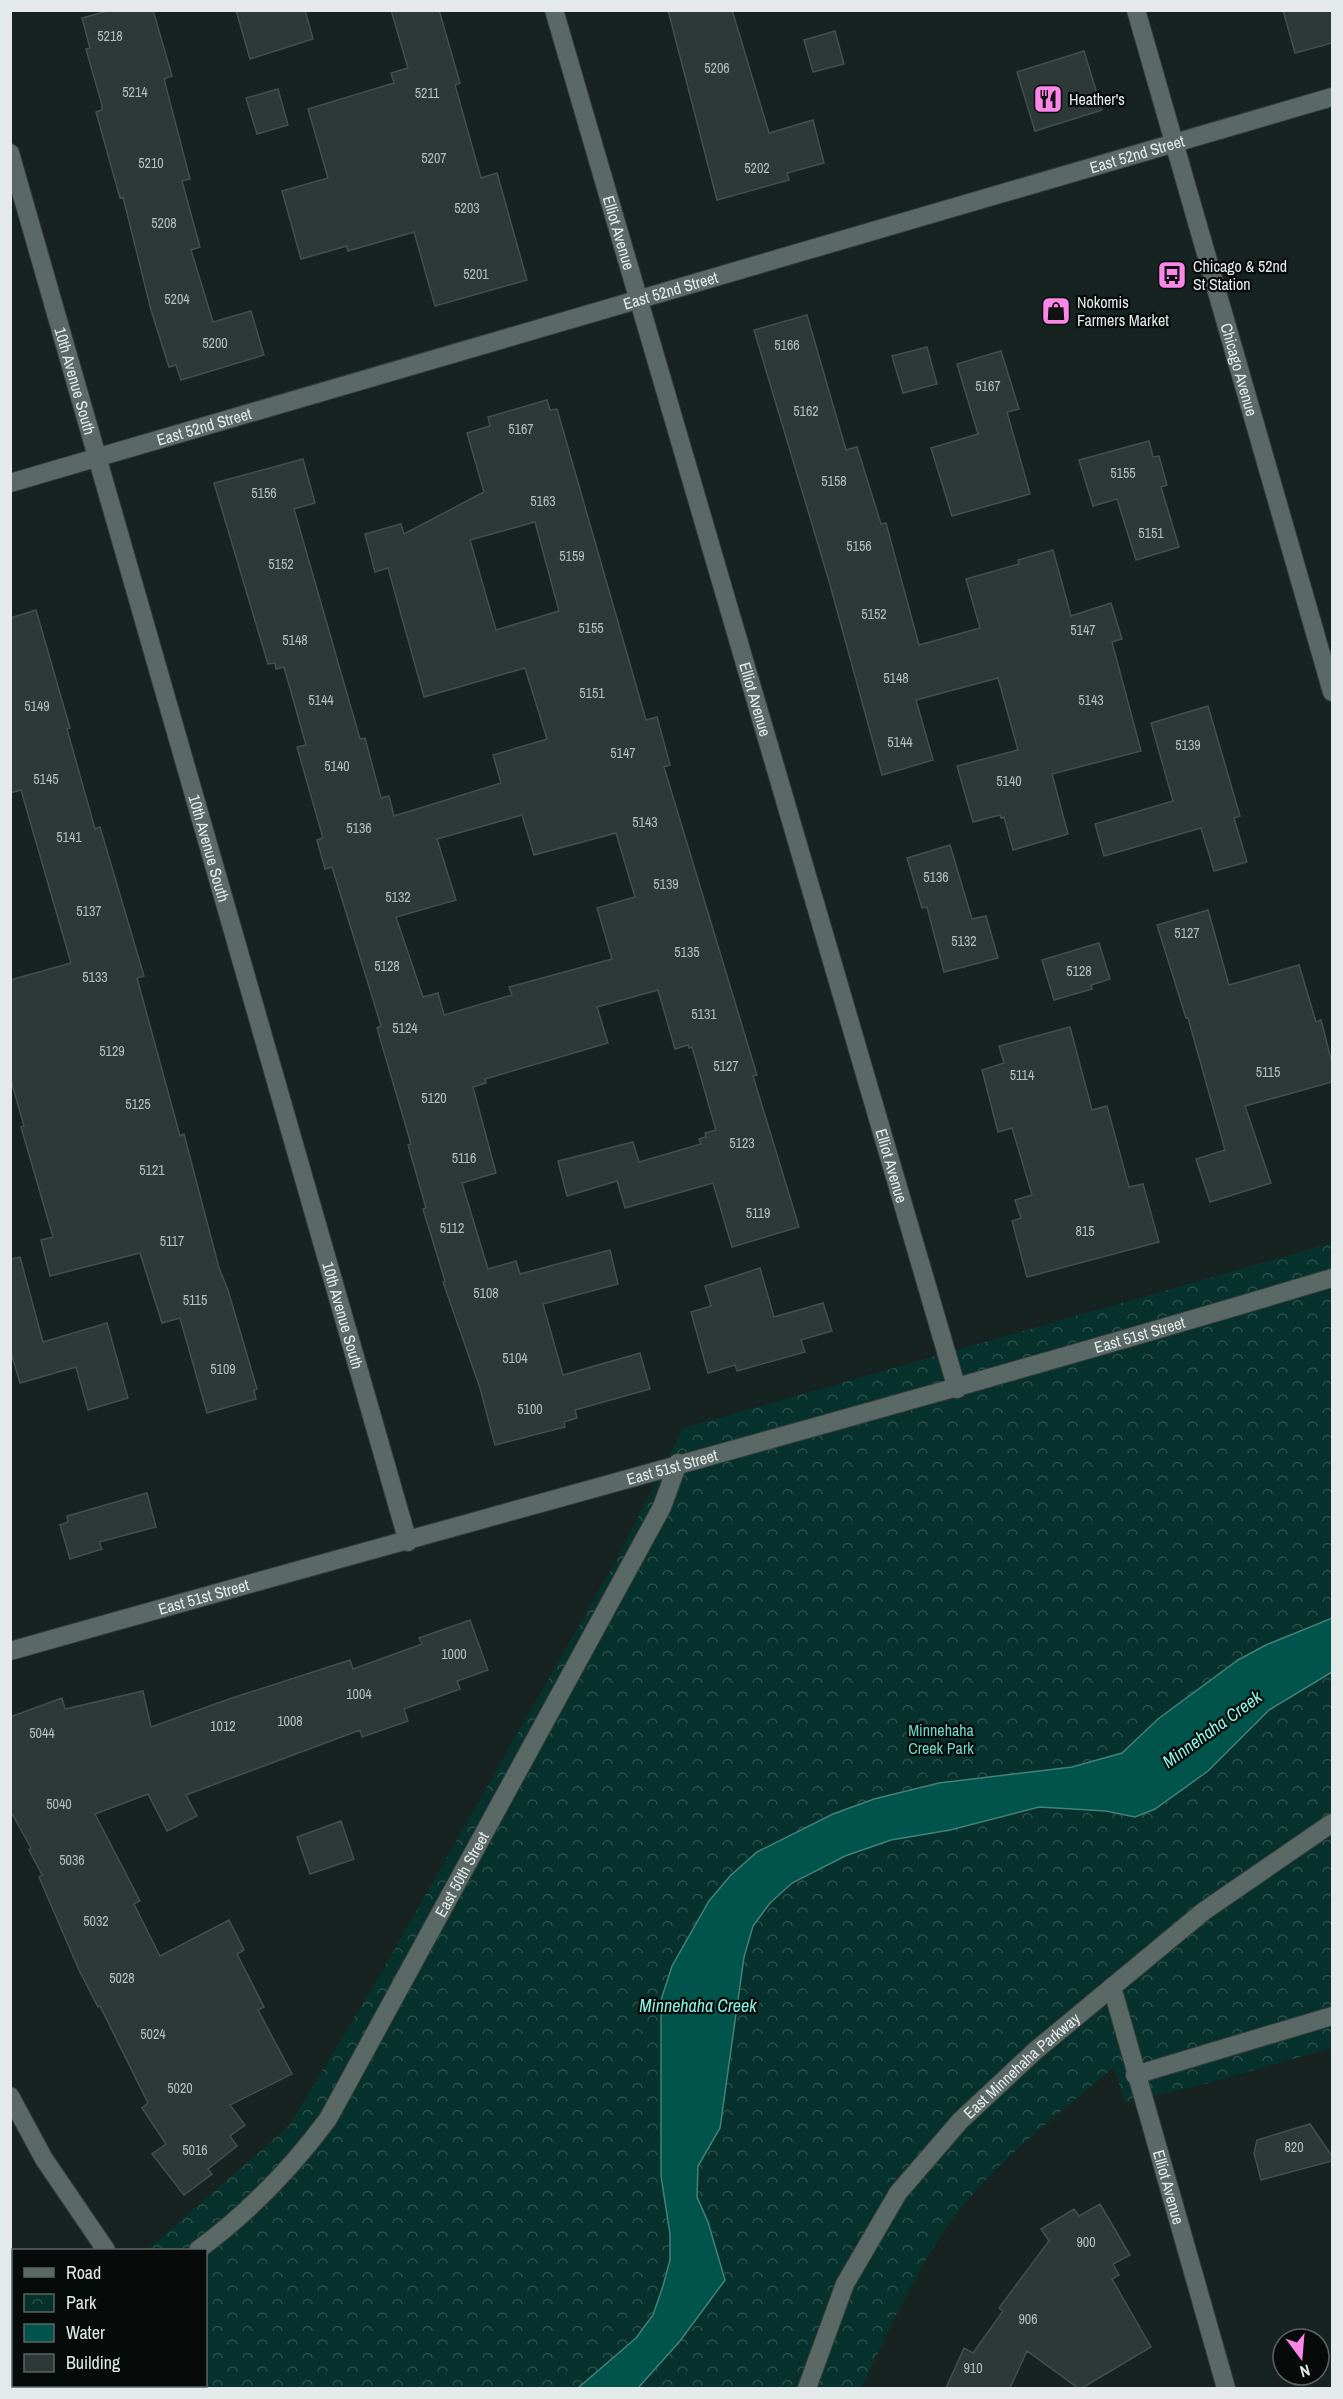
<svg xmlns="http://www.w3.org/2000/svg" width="1343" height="2399" font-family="'Archivo Narrow',sans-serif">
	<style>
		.park { fill: url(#park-crowns) }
		.water { fill: #00544b; stroke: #44817a; stroke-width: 1.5 }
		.building { fill: #2c3936; stroke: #42504d; stroke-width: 1.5; fill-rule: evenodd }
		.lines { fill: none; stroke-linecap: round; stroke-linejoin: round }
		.street-casing { stroke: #343d3b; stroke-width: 20 }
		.secondary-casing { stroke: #343d3b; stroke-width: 20 }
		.street { stroke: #5b6966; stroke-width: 18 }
		.secondary { stroke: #5b6966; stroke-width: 18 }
		.labels { text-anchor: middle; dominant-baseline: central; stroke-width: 4.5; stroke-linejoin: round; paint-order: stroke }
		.number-label { font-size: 14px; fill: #b5bebc }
		.poi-label { font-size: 16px; fill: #e3eae9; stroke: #060b0a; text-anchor: start }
		.street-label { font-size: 16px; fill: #e3eae9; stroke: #060b0a }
		.park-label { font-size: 16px; fill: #6fd9ca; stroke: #060b0a }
		.water-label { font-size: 18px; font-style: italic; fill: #89f2e3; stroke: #060b0a }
	</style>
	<defs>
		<pattern id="park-crowns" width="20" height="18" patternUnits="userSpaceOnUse" patternTransform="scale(1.5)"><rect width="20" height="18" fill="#07312c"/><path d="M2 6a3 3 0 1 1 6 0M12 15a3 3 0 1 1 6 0" fill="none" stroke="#2b4f4b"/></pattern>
	</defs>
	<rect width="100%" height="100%" fill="#172321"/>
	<path class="park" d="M1332 1243V2048L1205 2084 1125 2102 1114 2067C1059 2114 992 2164 949 2224 913 2275 888 2332 861 2388H11V2338L13 2336 14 2386H206V2250H147L289 2126 380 1975 617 1559 683 1428Z"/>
	<path class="water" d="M1332 1618V1672L1269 1710 1208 1771 1155 1809 1135 1817 1106 1811 1039 1807 950 1830 891 1840 845 1856 792 1883 770 1903 753 1926 744 1957 720 2128 698 2166 697 2197 708 2222 725 2280 680 2341 638 2388H578L636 2338 653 2315 663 2286 670 2260V2234L661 2176V2000L672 1966 709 1901 730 1876 757 1852 833 1814 874 1799 939 1783 1072 1767 1122 1753 1158 1719 1238 1660 1266 1645Z"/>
	<path class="building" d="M111 10H153L172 76 164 79 190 179 182 181 200 247 191 250 213 322 251 311 264 355 181 380 176 365 169 367 151 310 123 197 120 198 96 112 102 110V105L86 49 90 48 82 18Z
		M236 10H305L313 39 250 59Z
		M391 10H439L460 83 455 85 481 178 497 173 527 280 435 306 414 232 348 251 347 246 301 259 282 191 328 178 308 109 394 83 391 73 408 68Z
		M668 10H732L769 133 813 120 824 163 787 173 789 180 717 200Z
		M1283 10H1332V43L1295 53Z
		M835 31 844 64 813 72 804 40Z
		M1084 51 1102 110 1035 131 1017 72Z
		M278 89 288 125 257 134 246 98Z
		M807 315 846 450 857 447 881 524 886 523 919 645 980 628 966 579 1019 564 1018 560 1053 550 1071 616 1111 603 1122 639 1112 642 1141 751 1052 774 1068 834 1013 850 1004 817 1001 818 1000 815 973 822 957 766 1018 750 998 678 916 700 933 760 882 775 829 581 754 330Z
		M927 347 937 384 903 393 892 356Z
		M1001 351 1019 409 1007 412 1030 494 952 516 931 448 978 434 957 364Z
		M547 400 550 410 557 409 646 720 657 717 670 765 664 767 747 1042 757 1075 753 1076 799 1227 732 1247 713 1183 625 1208 617 1181 567 1196 558 1161 633 1142 639 1162 701 1144 699 1139 706 1137 705 1133 716 1130 692 1047 689 1048 688 1045 675 1049 658 990 597 1007 608 1043 485 1079 486 1083 473 1087 496 1173 462 1183 488 1269 516 1261 520 1274 610 1250 618 1284 543 1304 563 1375 640 1353 650 1389 575 1410 577 1418 564 1422 565 1427 495 1445 480 1388 443 1282 445 1281 423 1209 426 1208 408 1145 411 1144 377 1028 381 1026 372 996 332 867 325 869 317 840 323 838 297 747 306 745 284 667 276 669 275 663 268 664 214 483 303 459 315 503 294 509 360 739 365 738 381 798 389 796 394 816 501 783 493 755 547 739 525 668 424 697 388 568 375 572 365 534 401 524 404 534 484 492 467 433 490 426 488 417ZM535 522 559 611 496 630 470 540ZM522 815 534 855 616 833 635 897 597 908 612 959 509 987 512 995 444 1015 438 993 423 997 396 917 456 900 437 839Z
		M1149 441 1153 457 1159 456 1167 485 1161 487 1179 547 1136 560 1117 499 1093 506 1079 460Z
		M36 610 70 728 67 729 95 829 100 827 144 976 137 978 180 1136 184 1134 219 1268 228 1290 257 1389 254 1390 256 1399 207 1413 180 1318 162 1323 140 1253 50 1276 41 1240 53 1237 21 1127 24 1126 10 1077V980L71 963 21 790 10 793V618Z
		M1208 706 1240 816 1234 818 1247 862 1214 871 1201 828 1104 856 1095 824 1173 801 1151 723Z
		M950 845 972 919 986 916 998 958 944 972 927 907 922 908 907 858Z
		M1208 910 1229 985 1299 965 1316 1022 1321 1020 1332 1063V1082L1245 1106 1271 1183 1210 1202 1196 1159 1225 1150 1188 1018H1186L1157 925Z
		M1099 943 1110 979 1091 985 1092 989 1054 1000 1042 960Z
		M1070 1027 1092 1110 1107 1106 1129 1187 1143 1184 1159 1242 1027 1277 1012 1221 1021 1218 1015 1200 1032 1195 1012 1128 998 1132 982 1070 1004 1063 999 1046Z
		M20 1257 43 1342 107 1323 128 1398 88 1410 76 1367 20 1383 10 1349V1259Z
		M760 1268 774 1317 823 1303 832 1331 801 1340 805 1352 737 1371 735 1365 708 1373 691 1312 711 1306 705 1286Z
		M147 1493 156 1527 99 1542 102 1549 70 1559 60 1525 68 1522 67 1516Z
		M470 1620 488 1670 457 1681 460 1689 404 1709 408 1721 362 1737 360 1730 186 1795 197 1816 167 1831 148 1794 95 1814 140 1901 134 1904 160 1956 229 1920 244 1950 237 1954 264 2007 258 2010 292 2074 230 2105 245 2125 230 2136 237 2146 208 2169 212 2174 184 2195 152 2154 166 2144 142 2108 148 2103 100 2006 98 2007 79 1970 39 1877 42 1875 29 1850 31 1848 10 1810V1717L62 1698 65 1709 143 1691 151 1727 232 1698 350 1660 353 1669 422 1644 419 1638Z
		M341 1821 354 1859 310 1874 297 1837Z
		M1310 2124 1332 2156V2161L1261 2180 1254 2153 1257 2140Z
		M1100 2204 1130 2255 1113 2264 1119 2275 1112 2279 1151 2347 1082 2388H1078L1027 2351 1010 2388H946L964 2348 973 2353 1003 2311 999 2308 1049 2241 1041 2229 1074 2209 1079 2216Z"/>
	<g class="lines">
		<g class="street-casing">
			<g id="street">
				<path id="s1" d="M554 10 957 1389"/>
				<path id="s2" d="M10 153 408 1542"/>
				<path id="s3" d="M10 483 1332 97"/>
				<path id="s4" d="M10 1651C451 1526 894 1409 1332 1278"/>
				<path id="s5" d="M1112 1987 1226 2388"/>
				<path d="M1135 2075 1332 2016"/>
				<path d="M10 2096 44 2159 106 2250"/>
				<path id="s6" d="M198 2250C248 2213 291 2169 328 2119L662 1507 678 1463"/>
				<path d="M10 2375 14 2373"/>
			</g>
		</g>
		<g class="secondary-casing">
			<g id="secondary">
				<path id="s7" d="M1136 10 1332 692"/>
				<path id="s8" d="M807 2388 845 2284 898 2193 960 2121 1035 2051 1204 1911 1332 1823"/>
			</g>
		</g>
		<use href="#street" class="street"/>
		<use href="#secondary" class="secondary"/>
	</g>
	<defs>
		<g id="restaurant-square" transform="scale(1.5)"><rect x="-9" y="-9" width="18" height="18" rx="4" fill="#fa87e8" stroke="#060b0a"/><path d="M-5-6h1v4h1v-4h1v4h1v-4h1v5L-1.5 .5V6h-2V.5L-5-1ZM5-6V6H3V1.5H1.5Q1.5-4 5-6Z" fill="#111"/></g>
		<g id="bus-square" transform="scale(1.5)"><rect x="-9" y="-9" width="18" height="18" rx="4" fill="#fa87e8" stroke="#060b0a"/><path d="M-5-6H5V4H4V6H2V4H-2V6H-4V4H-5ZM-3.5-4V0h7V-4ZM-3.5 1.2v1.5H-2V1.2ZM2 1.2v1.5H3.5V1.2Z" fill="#111"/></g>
		<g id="shop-square" transform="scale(1.5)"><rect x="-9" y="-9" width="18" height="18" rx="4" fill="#fa87e8" stroke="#060b0a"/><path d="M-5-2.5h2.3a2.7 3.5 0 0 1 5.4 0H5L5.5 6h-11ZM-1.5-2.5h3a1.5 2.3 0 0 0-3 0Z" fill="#111"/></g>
	</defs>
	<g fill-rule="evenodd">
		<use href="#restaurant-square" x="1048" y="99"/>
		<use href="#bus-square" x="1172" y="275"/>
		<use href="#shop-square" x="1056" y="311"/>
	</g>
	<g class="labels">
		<g class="number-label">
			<text x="110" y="36">5218</text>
			<text x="717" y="68">5206</text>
			<text x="135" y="92">5214</text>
			<text x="427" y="93">5211</text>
			<text x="434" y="158">5207</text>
			<text x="151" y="163">5210</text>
			<text x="757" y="168">5202</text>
			<text x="467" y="208">5203</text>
			<text x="164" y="223">5208</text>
			<text x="476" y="274">5201</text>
			<text x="177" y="299">5204</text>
			<text x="215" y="343">5200</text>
			<text x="787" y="345">5166</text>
			<text x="988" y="386">5167</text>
			<text x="806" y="411">5162</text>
			<text x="521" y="429">5167</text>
			<text x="1123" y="473">5155</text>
			<text x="834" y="481">5158</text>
			<text x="264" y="493">5156</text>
			<text x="543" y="501">5163</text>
			<text x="1151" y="533">5151</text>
			<text x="859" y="546">5156</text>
			<text x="572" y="556">5159</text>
			<text x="281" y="564">5152</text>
			<text x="874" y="614">5152</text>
			<text x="591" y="628">5155</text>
			<text x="1083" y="630">5147</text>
			<text x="295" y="640">5148</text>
			<text x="896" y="678">5148</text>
			<text x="592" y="693">5151</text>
			<text x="321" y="700">5144</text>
			<text x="1091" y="700">5143</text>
			<text x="37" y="706">5149</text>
			<text x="900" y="742">5144</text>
			<text x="1188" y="745">5139</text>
			<text x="623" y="753">5147</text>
			<text x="337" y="766">5140</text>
			<text x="46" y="779">5145</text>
			<text x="1009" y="781">5140</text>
			<text x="645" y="822">5143</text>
			<text x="359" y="828">5136</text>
			<text x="69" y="837">5141</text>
			<text x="936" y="877">5136</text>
			<text x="666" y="884">5139</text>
			<text x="398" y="897">5132</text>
			<text x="89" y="911">5137</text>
			<text x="1187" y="933">5127</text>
			<text x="964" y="941">5132</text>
			<text x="687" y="952">5135</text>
			<text x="387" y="966">5128</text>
			<text x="1079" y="971">5128</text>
			<text x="95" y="977">5133</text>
			<text x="704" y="1014">5131</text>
			<text x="405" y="1028">5124</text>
			<text x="112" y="1051">5129</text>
			<text x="726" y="1066">5127</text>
			<text x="1268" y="1072">5115</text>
			<text x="1022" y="1075">5114</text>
			<text x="434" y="1098">5120</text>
			<text x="138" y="1104">5125</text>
			<text x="742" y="1143">5123</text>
			<text x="464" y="1158">5116</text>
			<text x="152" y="1170">5121</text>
			<text x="758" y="1213">5119</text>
			<text x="452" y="1228">5112</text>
			<text x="1085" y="1231">815</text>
			<text x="172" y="1241">5117</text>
			<text x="486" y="1293">5108</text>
			<text x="195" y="1300">5115</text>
			<text x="515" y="1358">5104</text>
			<text x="223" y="1369">5109</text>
			<text x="530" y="1409">5100</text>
			<text x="454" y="1654">1000</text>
			<text x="359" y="1694">1004</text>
			<text x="290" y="1721">1008</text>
			<text x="223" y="1726">1012</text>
			<text x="42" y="1733">5044</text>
			<text x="59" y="1804">5040</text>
			<text x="72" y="1860">5036</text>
			<text x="96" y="1921">5032</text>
			<text x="122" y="1978">5028</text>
			<text x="153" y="2034">5024</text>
			<text x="180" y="2088">5020</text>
			<text x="1294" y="2147">820</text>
			<text x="195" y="2150">5016</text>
			<text x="1086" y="2242">900</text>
			<text x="1028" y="2319">906</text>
			<text x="973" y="2368">910</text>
		</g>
		<g class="poi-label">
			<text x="1069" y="99">Heather's</text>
			<text x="1193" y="266">Chicago &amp; 52nd<tspan x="1193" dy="18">St Station</tspan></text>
			<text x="1077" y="302">Nokomis<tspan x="1077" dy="18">Farmers Market</tspan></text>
		</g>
		<g class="street-label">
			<text stroke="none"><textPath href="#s3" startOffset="1174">East 52nd Street</textPath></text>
			<text stroke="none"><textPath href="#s1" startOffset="232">Elliot Avenue</textPath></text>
			<text stroke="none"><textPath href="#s3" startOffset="688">East 52nd Street</textPath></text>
			<text stroke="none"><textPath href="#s7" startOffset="374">Chicago Avenue</textPath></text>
			<text stroke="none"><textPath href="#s2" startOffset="237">10th Avenue South</textPath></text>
			<text stroke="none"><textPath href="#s3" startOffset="202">East 52nd Street</textPath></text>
			<text stroke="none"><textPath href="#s1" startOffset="718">Elliot Avenue</textPath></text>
			<text stroke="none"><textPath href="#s2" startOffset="723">10th Avenue South</textPath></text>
			<text stroke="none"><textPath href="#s1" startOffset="1204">Elliot Avenue</textPath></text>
			<text stroke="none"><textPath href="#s2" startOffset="1209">10th Avenue South</textPath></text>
			<text stroke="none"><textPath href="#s4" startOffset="1173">East 51st Street</textPath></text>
			<text stroke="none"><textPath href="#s4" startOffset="687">East 51st Street</textPath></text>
			<text stroke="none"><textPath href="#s4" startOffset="201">East 51st Street</textPath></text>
			<text stroke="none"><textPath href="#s6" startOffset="464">East 50th Street</textPath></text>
			<text stroke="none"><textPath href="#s8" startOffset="394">East Minnehaha Parkway</textPath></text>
			<text stroke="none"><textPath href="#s5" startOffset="208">Elliot Avenue</textPath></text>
		</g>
		<g class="park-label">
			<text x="941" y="1730">Minnehaha<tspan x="941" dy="18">Creek Park</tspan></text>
		</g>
		<g class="water-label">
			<text transform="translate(1212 1729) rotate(-36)">Minnehaha Creek</text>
			<text x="698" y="2005">Minnehaha Creek</text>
		</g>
	</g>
	<rect width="1343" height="2399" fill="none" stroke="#e3eae9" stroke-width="24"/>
	<rect x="12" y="2249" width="195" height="138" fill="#060b0a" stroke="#5e6463" stroke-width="1.5"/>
	<rect x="24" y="2268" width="30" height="9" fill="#5b6966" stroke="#5e6463" stroke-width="1.5"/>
	<text x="66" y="2279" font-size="18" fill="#e3eae9">Road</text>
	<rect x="24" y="2294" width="30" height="18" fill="url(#park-crowns)" stroke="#5e6463" stroke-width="1.5"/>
	<text x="66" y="2309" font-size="18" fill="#e3eae9">Park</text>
	<rect x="24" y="2324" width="30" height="18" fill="#00544b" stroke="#5e6463" stroke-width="1.5"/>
	<text x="66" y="2339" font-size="18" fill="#e3eae9">Water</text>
	<rect x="24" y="2354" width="30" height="18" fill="#2c3936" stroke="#5e6463" stroke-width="1.5"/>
	<text x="66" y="2369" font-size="18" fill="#e3eae9">Building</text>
	<g transform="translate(1301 2357) rotate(164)"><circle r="28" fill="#060b0a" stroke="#5e6463" stroke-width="1.5"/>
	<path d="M0-4.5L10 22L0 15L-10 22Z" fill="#fa87e8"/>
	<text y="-9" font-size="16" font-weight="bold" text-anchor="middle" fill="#e3eae9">N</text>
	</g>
</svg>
